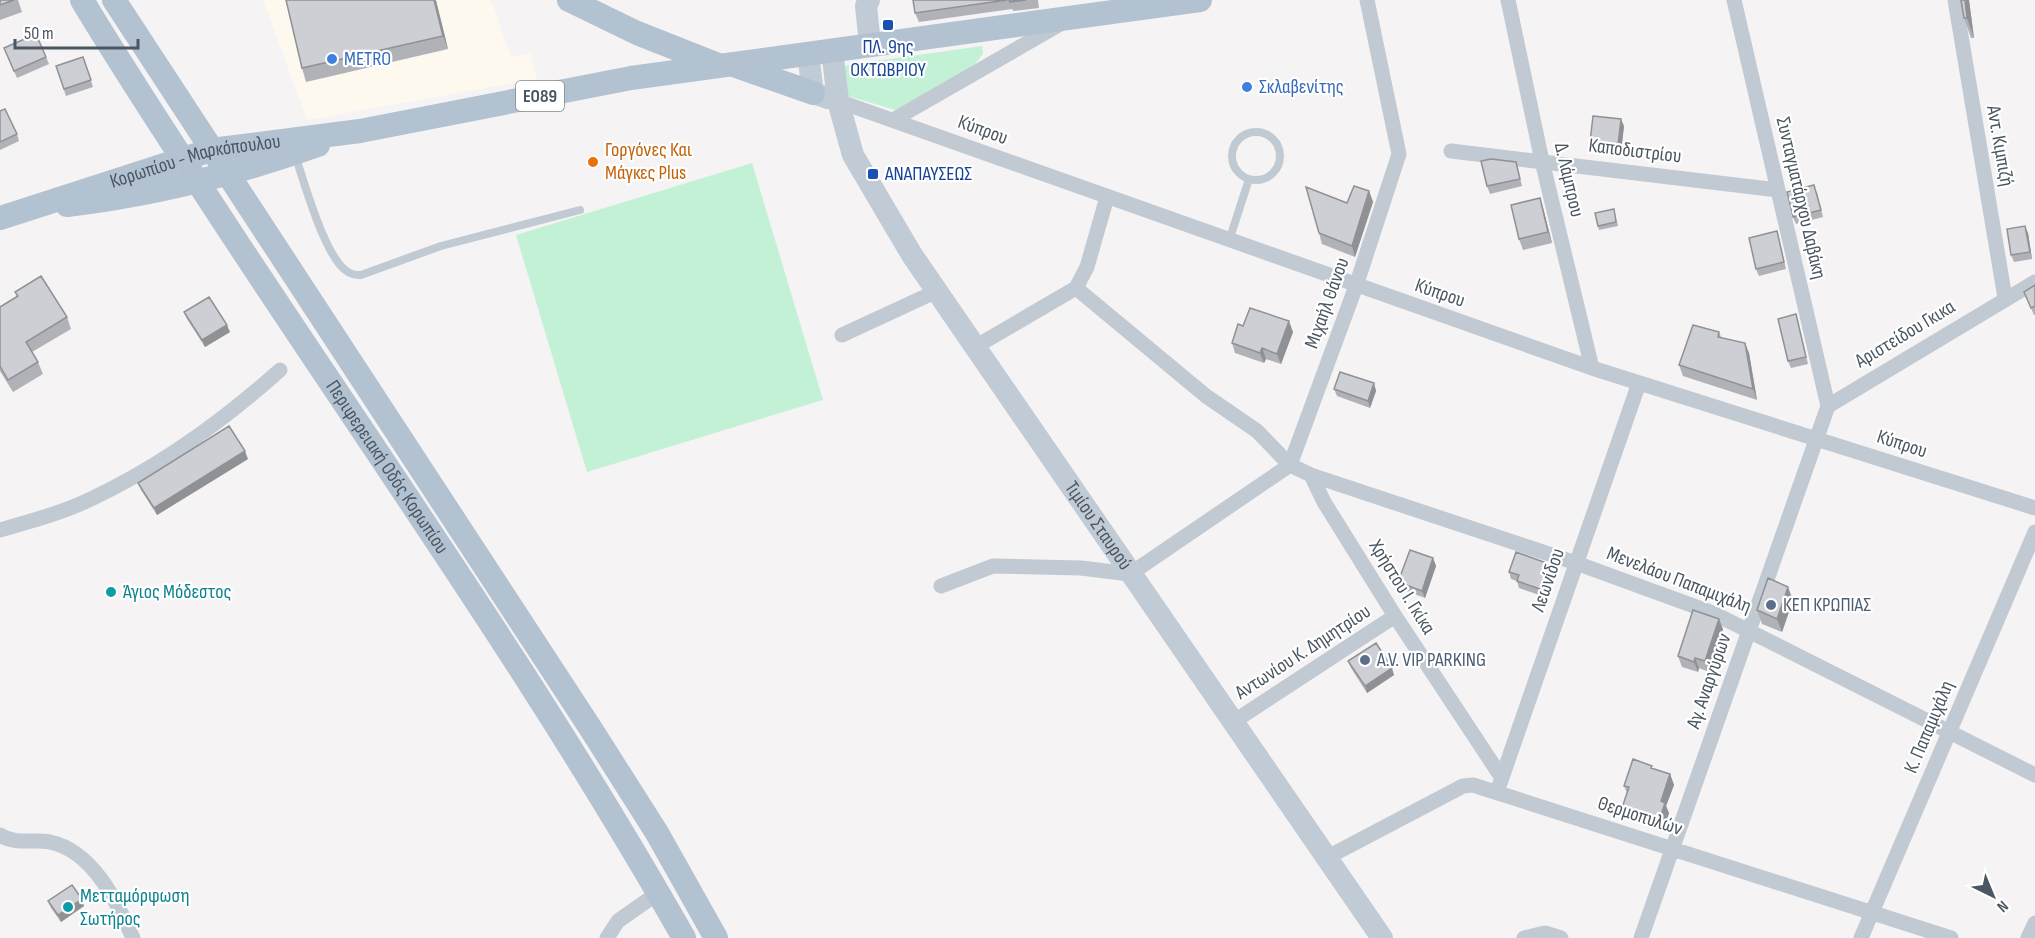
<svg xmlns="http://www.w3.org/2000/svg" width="2035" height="938" font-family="'Sofia Sans Condensed',sans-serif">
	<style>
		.commercial { fill: #fdf9ef }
		.green { fill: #c3f1d5 }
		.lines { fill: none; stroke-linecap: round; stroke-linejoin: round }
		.lane { stroke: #c1cad2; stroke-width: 8 }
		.street { stroke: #c1cad2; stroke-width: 15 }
		.secondary { stroke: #c1cbd6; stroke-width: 22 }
		.primary { stroke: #b3c2d1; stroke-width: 24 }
		.wall { fill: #b0b2b7 }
		.shaded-wall { fill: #909195 }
		.building { fill: #cdcfd5; stroke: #909195; stroke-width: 1.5 }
		.transit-dot { fill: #1a4fb4; stroke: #fff; stroke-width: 2 }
		.shop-dot { fill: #3f7fe0; stroke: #fff; stroke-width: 2 }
		.food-dot { fill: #e8710a; stroke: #fff; stroke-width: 2 }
		.culture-dot { fill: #0f9aa8; stroke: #fff; stroke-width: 2 }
		.service-dot { fill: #5c6f8a; stroke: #fff; stroke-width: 2 }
		.labels { text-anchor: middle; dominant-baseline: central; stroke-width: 4.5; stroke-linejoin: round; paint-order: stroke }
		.shield { fill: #fff; stroke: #808990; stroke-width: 1.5 }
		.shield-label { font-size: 18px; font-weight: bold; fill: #4a5661 }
		.transit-label { font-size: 20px; fill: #164399; stroke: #fff }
		.shop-label { font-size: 20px; fill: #366cbe; stroke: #fff; text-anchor: start }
		.street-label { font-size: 20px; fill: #4a5661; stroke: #fff }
		.food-label { font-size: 20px; fill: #c56008; stroke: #fff; text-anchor: start }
		.culture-label { font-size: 20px; fill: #0d838f; stroke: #fff; text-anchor: start }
		.service-label { font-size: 20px; fill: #4e5e75; stroke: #fff; text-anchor: start }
	</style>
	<rect width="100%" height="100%" fill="#f5f3f3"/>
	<path class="commercial" d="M263 0H491L511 57 530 53 537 79 307 120Z"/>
	<path class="green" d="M982 46 983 54 970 70 895 110 845 95 841 71 847 65Z
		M752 163 823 400 587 472 516 235Z"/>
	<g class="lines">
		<path class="lane" d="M1232 156a24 24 0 1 1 48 0a24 24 0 1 1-48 0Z
			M295 155C304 181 325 259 348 272 351 274 357 275 361 275L441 246 580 210
			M1229 241 1249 179"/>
		<path class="street" d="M1508 0 1542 161 1592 368
			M1734 0 1828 406
			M1955 0 2005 298
			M838 101 1592 368 2035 508
			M893 120 1062 23
			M1451 151 1778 190
			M1076 288 1206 396 1257 431 1290 465 1311 475 1576 563 1713 613 2035 775
			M842 335 937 291
			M975 347 1076 288 1087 267 1107 197
			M1290 465 1356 286 1399 154 1367 0
			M1311 475 1324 502 1395 616 1502 778
			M0 530C31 521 62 513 91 499 161 466 223 421 280 370
			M941 586 993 566 1081 568 1130 574 1290 465
			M1233 722 1395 616
			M1497 792 1639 383
			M0 835C15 845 33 839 50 842 93 851 117 902 133 938
			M1326 858 1463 786 1473 785 1951 938
			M607 938 618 921 658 893
			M1524 938 1545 933 1561 938
			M1641 938 1828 406 2035 282
			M1861 938 2035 532
			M2028 938 2035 923"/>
		<g class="secondary">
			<path d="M869 0 866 6 870 44"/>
			<path id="s1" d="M832 50 838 101 853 155 912 255 1382 938"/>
			<path d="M808 53 813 93 828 98"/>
		</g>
		<g class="primary">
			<path id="s2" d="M82 0C130 80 182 158 233 236 386 468 547 696 684 938"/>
			<path d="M114 0 591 729 657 833 716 938"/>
			<path d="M569 0 637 33 718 65"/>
			<path d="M736 66 813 93"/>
			<path d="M67 205C154 195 236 174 318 145"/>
			<path id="s3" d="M0 218 211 150 360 131 631 78 1200 0"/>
		</g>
	</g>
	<path class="wall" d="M0 0H18L22 12 0 20Z
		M286 0H436L448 49 306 82 302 68Z
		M913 0H1038L1039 8 1013 11 1012 9 919 22 915 13Z
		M1961 0H1969L1974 38H1971L1964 18Z
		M4 48 46 57 49 64 17 78Z
		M83 57 93 87 66 96 56 66Z
		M0 111 17 134 19 141 0 150Z
		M1624 126 1621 152 1592 149 1590 142Z
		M1516 162 1522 186 1490 194 1487 186Z
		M1369 191 1373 202 1355 257 1322 244 1319 233 1347 203Z
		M1817 192 1823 217 1796 224 1793 217Z
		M1543 208 1552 243 1523 250 1519 239Z
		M1615 213 1618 226 1599 230 1598 226Z
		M2028 233 2032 259 2014 262 2011 255Z
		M1779 238 1786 269 1759 276 1756 269Z
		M2035 285V315H2034L2024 292Z
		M15 292 67 317 71 329 32 352 38 362 43 374 13 392 0 371V307L17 297Z
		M184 312 230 332 205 347 187 319Z
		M1796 314 1798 322 1808 364 1791 368 1788 361Z
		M1243 326 1293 332 1281 364 1266 359 1264 363 1235 353 1232 343Z
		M1719 332 1721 337 1749 353 1757 400 1683 376 1679 365Z
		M1374 383 1376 391 1370 408 1337 396 1334 389Z
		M248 459 157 515 141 490 138 483Z
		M1433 558 1436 566 1425 598 1401 589 1398 582Z
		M1509 572H1555L1545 597 1519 588 1517 581 1511 579Z
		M1793 600 1782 632 1762 624 1757 610Z
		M1723 629 1709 672 1699 668 1698 672 1682 667 1678 656Z
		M1348 661 1394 675 1367 693 1351 668Z
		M1653 769 1670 774 1674 785 1666 806 1669 813 1663 831 1626 819 1622 808 1627 793 1624 786Z
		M48 901 84 906 61 922 51 908Z"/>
	<path class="shaded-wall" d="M434 0 436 1 448 49 443 36Z
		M1965 0H1969L1974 38 1967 18Z
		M1621 119 1624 126 1621 152 1618 145Z
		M1369 191 1373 202 1355 257 1352 246Z
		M1540 198 1543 208 1552 243 1548 232Z
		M2025 226 2028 233 2032 259 2030 252Z
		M1289 321 1293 332 1281 364 1277 354Z
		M227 325 230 332 205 347 202 340Z
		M1745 343 1749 353 1757 400 1753 389Z
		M1262 348 1266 359 1264 363 1260 353Z
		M1374 383 1376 391 1370 408 1368 401Z
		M245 451 248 459 157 515 154 508Z
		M1433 558 1436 566 1425 598 1422 591Z
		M1552 565 1555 572 1545 597 1543 590Z
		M1788 587 1793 600 1782 632 1777 619Z
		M1719 619 1723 629 1709 672 1705 661Z
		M1695 658 1699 668 1698 672 1694 662Z
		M1392 668 1394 675 1367 693 1365 686Z
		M1670 774 1674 785 1666 806 1669 813 1663 831 1659 821 1661 801Z
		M82 899 84 906 61 922 58 915Z"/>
	<path class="building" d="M0 0H14L0 5Z
		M286 0H434L443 36 302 68Z
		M913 0H1007L915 13Z
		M1009 0H1026L1010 2Z
		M1961 0H1965L1967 18H1964Z
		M36 34 46 57 14 71 4 48Z
		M83 57 91 80 64 89 56 66Z
		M5 109 17 134 0 142V111Z
		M1593 116 1621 119 1618 145 1590 142Z
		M1491 159 1516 162 1520 179 1487 186 1481 161Z
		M1814 185 1821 210 1793 217 1787 192Z
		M1354 186 1369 191 1352 246 1319 233 1306 187 1347 203Z
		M1540 198 1548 232 1519 239 1511 205Z
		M1614 209 1616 222 1598 226 1595 213Z
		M2025 226 2030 252 2011 255 2007 229Z
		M1777 231 1784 262 1756 269 1749 238Z
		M41 276 67 317 26 342 38 362 8 380 0 366V307L18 296 15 292Z
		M2035 285V306L2031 308 2024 292Z
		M209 297 227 325 202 340 184 312Z
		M1250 308 1289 321 1277 354 1262 348 1260 353 1232 343 1238 324 1243 326Z
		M1796 314 1806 357 1788 361 1778 319Z
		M1693 325 1719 332 1718 337 1745 343 1753 389 1679 365Z
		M1340 372 1374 383 1368 401 1334 389Z
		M229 426 245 451 154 508 138 483Z
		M1410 550 1433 558 1422 591 1398 582Z
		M1516 552 1552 565 1543 590 1517 581 1519 575 1509 572Z
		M1768 578 1788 587 1777 619 1757 610Z
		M1693 610 1719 619 1705 661 1695 658 1694 662 1678 656Z
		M1376 643 1392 668 1365 686 1348 661Z
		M1633 759 1652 766 1651 768 1670 774 1661 801 1665 803 1659 821 1622 808 1629 787 1624 786Z
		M72 885 82 899 58 915 48 901Z"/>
	<g class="transit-dot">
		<rect x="882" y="19" width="12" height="12" rx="3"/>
		<rect x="867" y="168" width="12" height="12" rx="3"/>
	</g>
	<g class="shop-dot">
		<circle cx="332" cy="59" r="6"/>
		<circle cx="1247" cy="87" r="6"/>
	</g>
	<circle class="food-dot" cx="593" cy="162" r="6"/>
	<g class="culture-dot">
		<circle cx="111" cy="592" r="6"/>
		<circle cx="68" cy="907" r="6"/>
	</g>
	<g class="service-dot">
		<circle cx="1771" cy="605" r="6"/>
		<circle cx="1365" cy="660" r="6"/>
	</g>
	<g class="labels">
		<rect class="shield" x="516" y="81" width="48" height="30" rx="4.5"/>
		<g class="shield-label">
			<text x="540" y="96">ΕΟ89</text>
		</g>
		<g class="transit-label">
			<text x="888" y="47">ΠΛ. 9ης<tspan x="888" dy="23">ΟΚΤΩΒΡΙΟΥ</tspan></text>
			<text x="885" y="174" text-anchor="start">ΑΝΑΠΑΥΣΕΩΣ</text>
		</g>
		<g class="shop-label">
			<text x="344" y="59">METRO</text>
			<text x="1259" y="87">Σκλαβενίτης</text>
		</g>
		<g class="street-label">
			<text transform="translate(983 130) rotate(20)">Κύπρου</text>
			<text transform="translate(2000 146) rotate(80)">Αντ. Κιμπιζή</text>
			<text transform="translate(1635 151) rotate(7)">Καποδιστρίου</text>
			<text stroke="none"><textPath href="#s3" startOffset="204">Κορωπίου - Μαρκόπουλου</textPath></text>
			<text transform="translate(1569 180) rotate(77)">Δ. Λάμπρου</text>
			<text transform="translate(1801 198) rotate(77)">Συνταγματάρχου Δαβάκη</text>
			<text transform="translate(1440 293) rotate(19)">Κύπρου</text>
			<text transform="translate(1327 303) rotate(-70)">Μιχαήλ Θάνου</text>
			<text transform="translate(1905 334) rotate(-31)">Αριστείδου Γκικα</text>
			<text transform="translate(1902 444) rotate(18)">Κύπρου</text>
			<text stroke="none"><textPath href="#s2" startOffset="558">Περιφερειακή Οδός Κορωπίου</textPath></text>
			<text stroke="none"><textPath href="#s1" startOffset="552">Τιμίου Σταυρού</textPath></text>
			<text transform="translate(1548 580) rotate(-71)">Λεωνίδου</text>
			<text transform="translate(1679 580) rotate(21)">Μενελάου Παπαμιχάλη</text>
			<text transform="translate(1402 587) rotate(58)">Χρήστου Ι. Γκίκα</text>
			<text transform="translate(1303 652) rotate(-33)">Αντωνίου Κ. Δημητρίου</text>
			<text transform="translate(1709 681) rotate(-71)">Αγ. Αναργύρων</text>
			<text transform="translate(1929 727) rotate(-67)">Κ. Παπαμιχάλη</text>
			<text transform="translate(1640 816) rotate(18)">Θερμοπυλών</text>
		</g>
		<g class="food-label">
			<text x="605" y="150">Γοργόνες Και<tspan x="605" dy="23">Μάγκες Plus</tspan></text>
		</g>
		<g class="culture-label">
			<text x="123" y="592">Άγιος Μόδεστος</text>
			<text x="80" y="896">Μετταμόρφωση<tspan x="80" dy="23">Σωτήρος</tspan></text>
		</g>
		<g class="service-label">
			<text x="1783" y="605">ΚΕΠ ΚΡΩΠΙΑΣ</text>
			<text x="1377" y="660">A.V. VIP PARKING</text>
		</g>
	</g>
	<g transform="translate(1993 896) rotate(137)" stroke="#ffffff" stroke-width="4.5" paint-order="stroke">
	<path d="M0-4.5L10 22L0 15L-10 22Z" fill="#4a5661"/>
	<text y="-9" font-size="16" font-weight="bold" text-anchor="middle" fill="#4a5661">N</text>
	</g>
	<path d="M15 39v9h123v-9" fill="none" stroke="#4a5661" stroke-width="3"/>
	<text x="24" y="39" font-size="18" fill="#4a5661" stroke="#ffffff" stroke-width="4.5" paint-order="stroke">50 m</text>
</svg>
